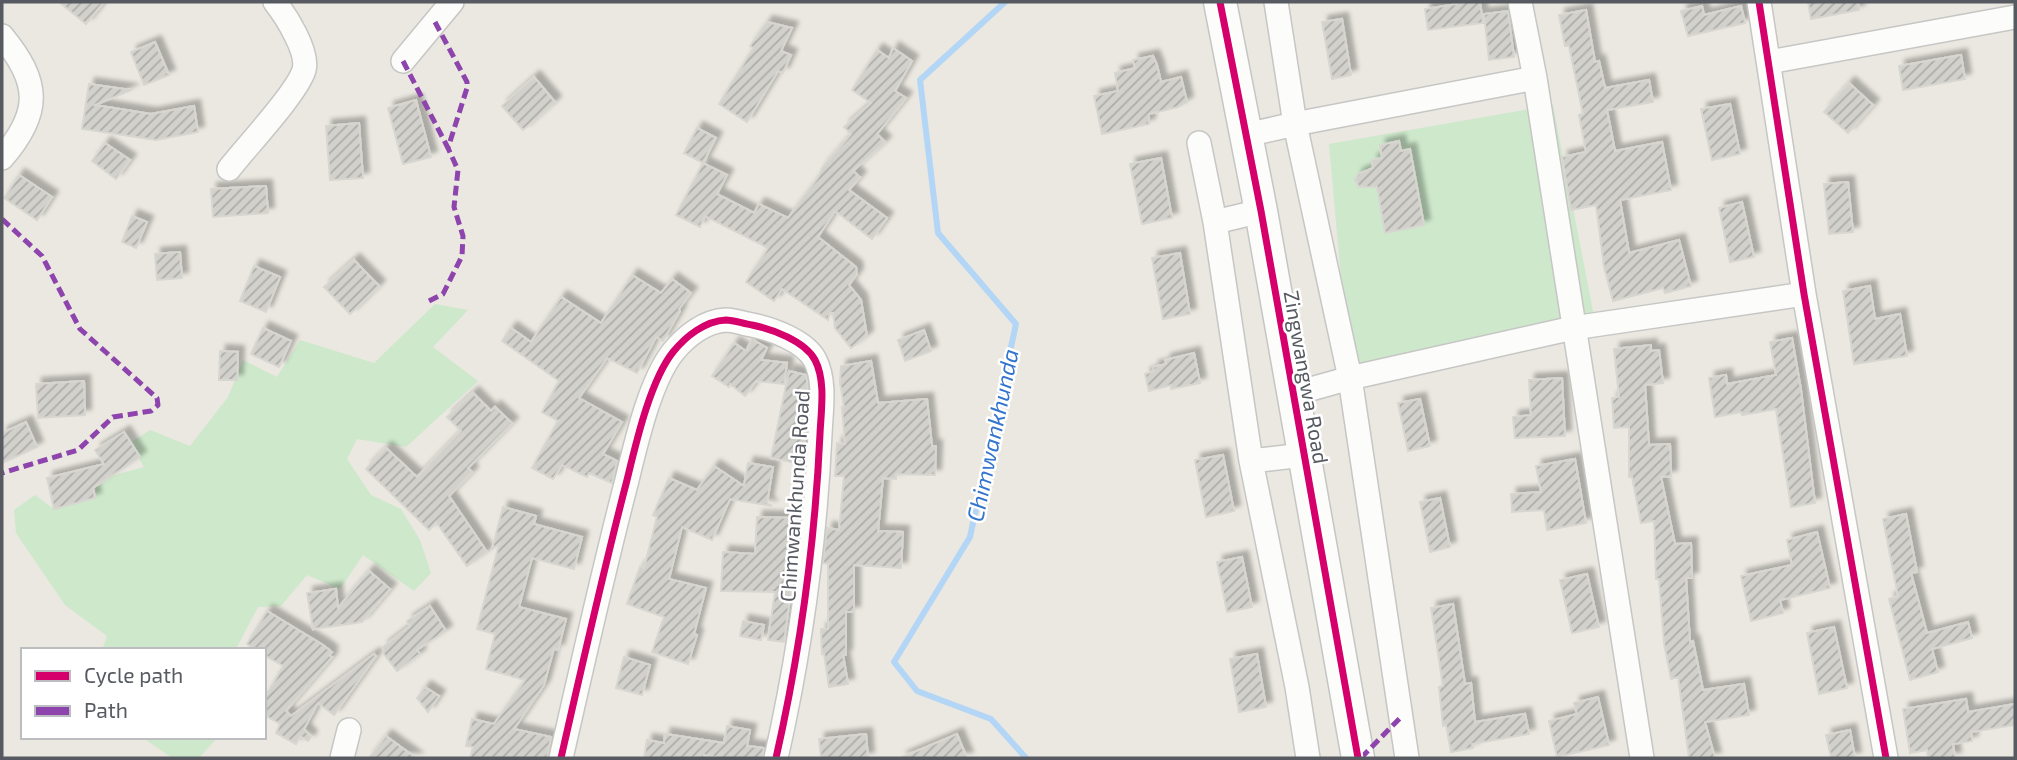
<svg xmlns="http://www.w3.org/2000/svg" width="2017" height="760" font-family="'Exo 2',sans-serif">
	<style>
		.park { fill: #cde8cb }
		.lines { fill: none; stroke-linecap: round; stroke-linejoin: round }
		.stream { stroke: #b3d5f6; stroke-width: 6 }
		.building { fill: url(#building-hatch); stroke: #d8d6d0; stroke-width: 2; filter: url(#shadow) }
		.street-casing { stroke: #c6c6c5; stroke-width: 26 }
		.secondary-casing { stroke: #c5c6c4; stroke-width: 35 }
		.street { stroke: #fcfcfa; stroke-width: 23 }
		.secondary { stroke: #fcfcfa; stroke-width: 32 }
		.quiet { stroke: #8e44ad; stroke-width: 5; stroke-dasharray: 10 5; stroke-linecap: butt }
		.cycleway-casing { stroke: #fff; stroke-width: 11 }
		.cycleway { stroke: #d6006c; stroke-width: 7 }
		.labels { text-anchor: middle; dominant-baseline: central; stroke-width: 5; stroke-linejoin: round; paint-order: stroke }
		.street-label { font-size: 21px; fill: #575b61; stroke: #fff }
		.water-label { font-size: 23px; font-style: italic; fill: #3274ce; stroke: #fff }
	</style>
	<defs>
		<pattern id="building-hatch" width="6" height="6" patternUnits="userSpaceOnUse" patternTransform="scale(1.75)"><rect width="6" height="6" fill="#d2d1cc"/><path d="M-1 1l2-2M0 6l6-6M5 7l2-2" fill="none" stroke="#adada9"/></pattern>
		<filter id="shadow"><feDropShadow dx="6" dy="-6" stdDeviation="2" flood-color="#0004"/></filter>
	</defs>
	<rect width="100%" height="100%" fill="#eae8e0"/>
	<path class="park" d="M1553 105 1598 337 1350 378 1329 144Z
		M435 304 468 310 433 347 478 381 406 447 357 439 347 459 371 495 401 509 420 540 431 573 414 591 363 555 340 589 307 575 281 606 258 607 237 647 239 650H102L107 636 65 605 16 533 14 510 35 495 54 509 95 499 97 474 111 476 144 467 130 443 150 430 190 446 228 397 243 360 277 377 300 340 374 363Z
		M142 737H218L199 758H172Z"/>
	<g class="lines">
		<path class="stream" d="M1005 2 920 80 938 233 1016 324 970 537 894 662 917 691 991 719 1026 758"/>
	</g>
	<path class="building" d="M59 2H104L86 24Z
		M1457 2H1480L1483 23 1428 30 1425 9 1457 4Z
		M1808 2H1858L1859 10 1811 19Z
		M1702 6 1704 15 1741 6 1745 23 1688 36 1681 11Z
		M1586 10 1595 62 1599 61 1605 88 1649 80 1653 102 1607 110 1615 151 1662 142 1671 190 1620 200 1629 253 1679 240 1691 286 1665 293 1663 288 1613 301 1604 267 1596 205 1571 210 1562 157 1586 152 1579 115 1583 114 1569 46H1565L1559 15Z
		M1508 11 1514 57 1489 60 1484 14Z
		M1342 19 1351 75 1332 79 1322 22Z
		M767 22 792 28 781 51 791 55 783 73 778 71 747 122 719 104 753 48 750 46Z
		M155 42 169 75 144 85 131 52Z
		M893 48 912 61 895 91 906 98 877 134 885 142 853 171 860 177 849 190 887 218 872 239 835 211 818 237 856 267 857 274 849 285 861 300 867 336 851 348 835 328 833 313H830L828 320 782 289 774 301 746 282 768 248 705 216 700 227 676 215 703 163 727 175 717 194 754 213 759 204 788 218 819 176 822 168 851 134 844 127 871 103 852 90 877 50 889 58Z
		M1961 55 1965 79 1903 90 1899 66Z
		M1153 56 1157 65 1161 82 1181 77 1187 102 1178 107 1149 114V124L1102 134 1094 96 1118 91 1115 73 1135 68 1133 60Z
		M534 77 555 102 523 130 502 106Z
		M1849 83 1873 105 1848 133 1824 112Z
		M89 84 131 90 95 105 151 114 194 106 198 132 156 140 82 129Z
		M416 100 431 157 403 164 388 108Z
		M1730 104 1740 154 1712 160 1701 109Z
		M359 123 363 178 330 180 326 126Z
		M697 128 716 138 703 163 684 153Z
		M1399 141 1401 151 1410 149 1424 225 1385 233 1377 187H1359L1355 180 1358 174 1373 168 1372 160 1382 158 1380 145Z
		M105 143 130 160 116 179 92 161Z
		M1161 158 1172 218 1142 224 1130 164Z
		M19 175 52 197 37 220 4 198Z
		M1848 182 1853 232 1829 234 1824 184Z
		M266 186 268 213 213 217 211 189Z
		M1742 202 1754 257 1730 262 1719 208Z
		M132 216 147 222 136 248 122 242Z
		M180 252 182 278 157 280 155 254Z
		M1180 253 1190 314 1163 319 1152 258Z
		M354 260 379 286 350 314 324 287Z
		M254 266 280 277 266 312 240 301Z
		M632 275 661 293 672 279 691 293 679 309 680 311 663 341 656 337 637 373 607 358 579 398 622 422 603 454 617 461 612 483 589 473 587 477 562 465 553 479 532 468 558 421 542 412 559 381 502 341 511 328 531 342 561 297 601 323Z
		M1870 286 1875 319 1900 314 1907 356 1854 364 1843 291Z
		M263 328 291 341 279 367 251 354Z
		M924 330 931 351 905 361 898 340Z
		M1792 338 1801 390 1815 503 1791 507 1776 409 1742 415 1741 412 1715 417 1709 378 1726 375 1727 384 1776 375 1770 342Z
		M752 339 767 348 761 360 787 363 784 384 756 381 745 396 730 384 729 387 712 376 734 343 746 351Z
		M1651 345V351L1659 350 1663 383 1645 385 1649 445 1670 444 1671 476 1661 477 1675 544 1691 543 1692 578H1686L1690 642 1693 641 1703 690 1744 684 1749 715 1705 722 1715 758H1689L1678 677 1671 679 1664 643 1659 579H1656L1654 521 1641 523 1632 477H1629V427L1614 428 1612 398 1619 397 1614 349Z
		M220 351 238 352 237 380H219Z
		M1194 353 1200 383 1171 389V385L1149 391 1145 374 1154 371 1153 367 1166 364 1165 360Z
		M871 361 878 403 927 399 932 446H936L935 475 896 474V479L883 478 878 531 903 532 901 568 854 565V612H846V655H843L848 684 829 687 824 654H822L821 629H828V564L823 563 827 528 839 530 844 476H835L837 443 845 444 842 407H844L840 382 841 366Z
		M789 371 806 375 807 380 808 401 805 413 807 414 803 464 771 458Z
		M1562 378 1565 436 1515 438 1513 417 1531 415 1529 380Z
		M84 381 85 415 38 418 36 384Z
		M473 393 491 411 495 407 512 423 468 468 472 472 449 496 487 552 467 566 436 522 429 530 366 469 386 448 417 477 461 431 447 417Z
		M1420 399 1430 446 1408 451 1398 403Z
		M26 422 37 447 2 463V433Z
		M124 432 140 457 93 488 95 498 54 509 47 478 104 464 95 450Z
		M1223 455 1234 511 1206 517 1195 460Z
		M1575 459 1586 523 1547 530 1544 510 1512 512 1511 494 1541 492 1536 466Z
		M748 463 773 467 767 503 772 506 730 499 712 540 682 527 669 579 706 588 694 634 697 635 688 664 652 652 664 617 627 604 640 567 644 568 657 517 653 515 669 478 697 490 714 466 744 486Z
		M1440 498 1450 547 1430 552 1420 502Z
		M503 507 536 516 534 524 582 537 574 569 532 558 519 607 566 619 558 650 554 648 544 685 514 729 551 737 547 758H470L473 747 466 746 472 719 494 724 525 680 486 669 495 634 477 629 499 544 492 549Z
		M1906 514 1917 572 1911 573 1927 633 1968 622 1972 638 1932 649 1938 672 1910 680 1889 599 1898 596 1883 519Z
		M757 517 798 518 796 555 784 642 768 640 775 592 721 591 723 552 755 554Z
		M1817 532 1830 588 1780 600 1783 613 1751 621 1741 576 1792 565 1787 540Z
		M1242 557 1252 607 1227 612 1217 562Z
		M369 571 390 589 362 622 313 629 307 593 336 589 338 608Z
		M1587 574 1599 627 1572 633 1560 580Z
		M1453 604 1465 684 1471 683 1475 722 1525 714 1529 734 1472 744 1473 748 1451 752 1446 725 1443 726 1439 687 1443 686 1431 608Z
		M430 606 446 631 417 650 420 654 397 671 383 653V647L410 626 407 621Z
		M267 611 323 645 332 652 329 655 332 657 286 711 291 716 374 654 376 656 334 715 318 703 304 729 311 737 308 741 300 736 296 744 276 733 280 724 264 715V699L283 666 264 655V650H256L247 644Z
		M743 621 764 625 761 640 740 636Z
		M1834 627 1847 688 1819 694 1807 633Z
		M1257 654 1266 707 1239 712 1230 659Z
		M624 657 650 665 642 695 616 688Z
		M425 687 439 696 428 712 417 698Z
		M1598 697 1609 745 1557 757 1549 721 1577 714 1574 703Z
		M1966 699 1968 712 2015 704V725L1971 732 1972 741 1953 744 1955 758H1928L1927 750 1910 753 1903 709Z
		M727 726 750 730 747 746 764 748 762 758H721L704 755V758H644L647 740 664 743 665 734 724 743Z
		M1850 730 1855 758H1831L1826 735Z
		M866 734 868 758H821L819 739Z
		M957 734 967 758H900Z
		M386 736 416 758H369Z"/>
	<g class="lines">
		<g class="street-casing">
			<path id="street" d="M1276 2 1295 124 1350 378 1407 758
				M1520 2 1535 78 1642 758
				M1759 2 1804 294 1886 758
				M2 36C40 82 42 112 2 158
				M403 61 452 2
				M1769 62 2015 17
				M1246 135 1295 124 1535 78
				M1199 143 1215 222 1261 211
				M229 169C246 147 297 93 304 70 309 52 286 16 275 2
				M1215 222 1251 461 1297 687 1308 758
				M1293 394 1350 378 1573 328 1804 294
				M1251 461 1303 455
				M342 758 349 730
				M561 758C582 666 603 572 627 480 636 443 650 381 673 352 686 336 705 321 726 320 734 320 744 324 752 325 772 329 805 341 815 360 826 381 821 411 820 434 815 543 800 652 776 758"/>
		</g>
		<g class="secondary-casing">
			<path id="secondary" d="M1220 2 1261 211 1358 758"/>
		</g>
		<use href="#street" class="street"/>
		<use href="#secondary" class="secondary"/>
		<path class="quiet" d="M403 61 448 148 467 88V82L435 22
			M2 219 42 256 80 329 157 398 158 405 151 411 113 417 78 450 2 473
			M429 301 443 294 462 256 463 236 454 207 458 170 448 148
			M1361 758 1401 717"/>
		<g class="cycleway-casing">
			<path id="cycleway" d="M1220 2 1261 211 1358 758
				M1759 2 1804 294 1886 758
				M561 758C582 666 603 572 627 480 636 443 650 381 673 352 686 336 705 321 726 320 734 320 744 324 752 325 772 329 805 341 815 360 826 381 821 411 820 434 815 543 800 652 776 758"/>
		</g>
		<use href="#cycleway" class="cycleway"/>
	</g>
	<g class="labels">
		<g class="street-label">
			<text transform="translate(1307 377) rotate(80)">Zingwangwa Road</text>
			<text transform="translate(794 496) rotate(-86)">Chimwankhunda Road</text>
		</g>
		<g class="water-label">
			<text transform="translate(992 435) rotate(-78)">Chimwankhunda</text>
		</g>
	</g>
	<rect width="2017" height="760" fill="none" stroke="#575b61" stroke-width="7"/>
	<rect x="21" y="648" width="245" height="91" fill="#ffffff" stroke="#bcbdc0" stroke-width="2"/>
	<rect x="35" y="671" width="35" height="10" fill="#d6006c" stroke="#bcbdc0" stroke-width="2"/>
	<text x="84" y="683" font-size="21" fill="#575b61">Cycle path</text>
	<rect x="35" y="706" width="35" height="10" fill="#8e44ad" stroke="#bcbdc0" stroke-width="2"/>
	<text x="84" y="718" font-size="21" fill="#575b61">Path</text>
</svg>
